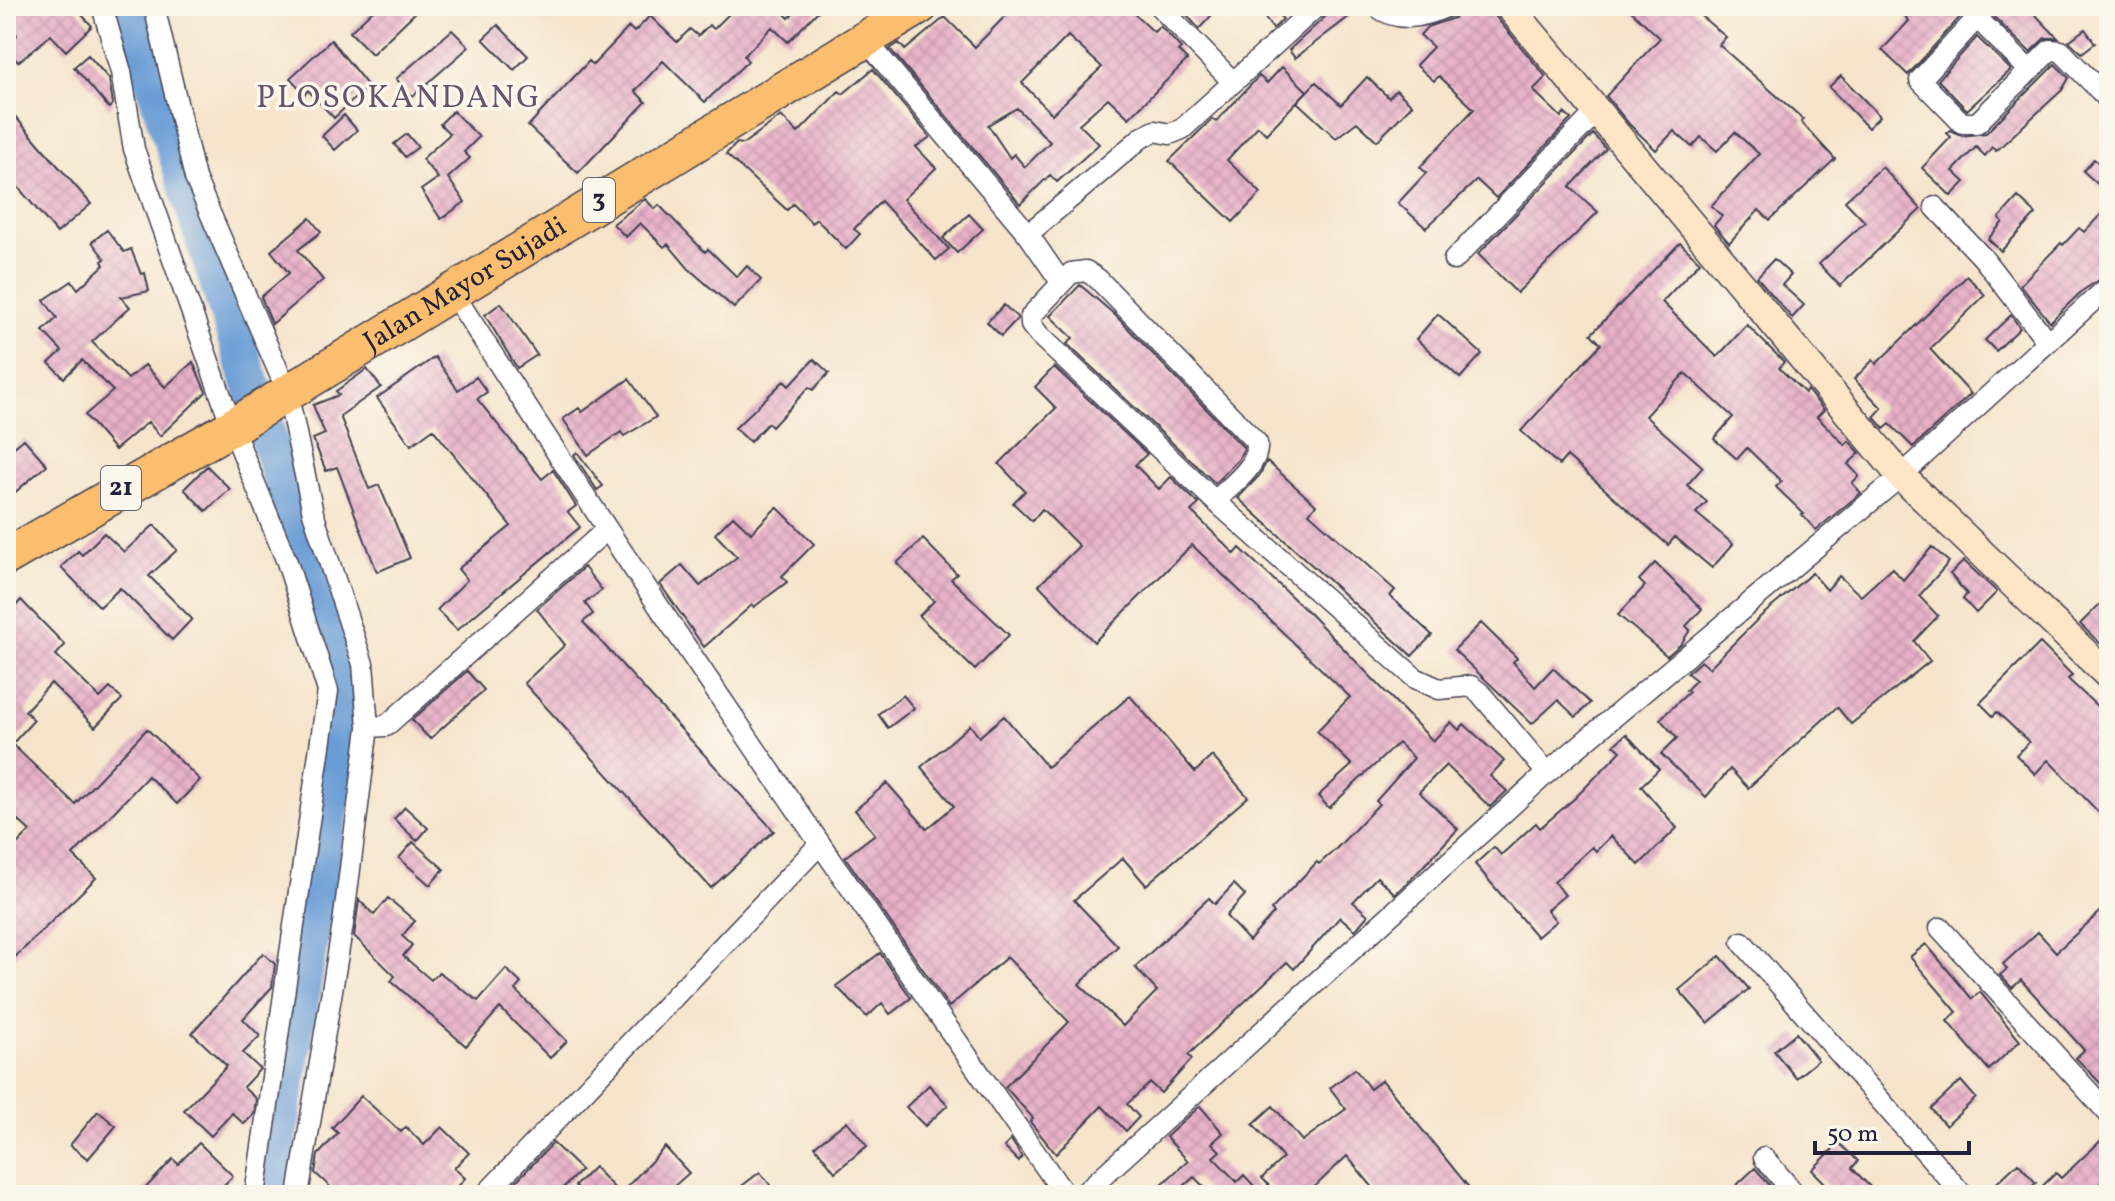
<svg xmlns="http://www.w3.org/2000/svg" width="2115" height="1201" font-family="Vollkorn,serif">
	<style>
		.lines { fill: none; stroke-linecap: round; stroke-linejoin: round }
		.river { stroke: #6b9dd6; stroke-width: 38 }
		.building { fill: url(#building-cross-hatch); fill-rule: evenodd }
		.street-casing { stroke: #423f51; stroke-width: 23 }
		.secondary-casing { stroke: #423f51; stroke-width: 31 }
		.highway-casing { stroke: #423f51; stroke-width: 39 }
		.street { stroke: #fff; stroke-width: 20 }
		.secondary { stroke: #fde5c5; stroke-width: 28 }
		.highway { stroke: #fabe6e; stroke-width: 36 }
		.labels { text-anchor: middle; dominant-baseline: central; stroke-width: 7; stroke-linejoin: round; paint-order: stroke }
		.shield { fill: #fbf7ec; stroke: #636270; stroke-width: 2 }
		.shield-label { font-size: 26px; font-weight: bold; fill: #22223b }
		.street-label { font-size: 28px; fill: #22223b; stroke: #fbf7ec }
		.quarter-label { font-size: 32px; letter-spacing: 2px; fill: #67546c; stroke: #fbf7ec }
	</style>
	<defs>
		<pattern id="building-cross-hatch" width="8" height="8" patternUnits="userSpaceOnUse" patternTransform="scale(2)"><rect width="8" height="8" fill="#e7b1c8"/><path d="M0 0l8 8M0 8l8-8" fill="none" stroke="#c698ad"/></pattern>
	</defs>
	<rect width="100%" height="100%" fill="#fbf7ec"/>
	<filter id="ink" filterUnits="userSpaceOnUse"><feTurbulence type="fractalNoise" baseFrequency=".0125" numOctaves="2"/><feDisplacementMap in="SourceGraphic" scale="16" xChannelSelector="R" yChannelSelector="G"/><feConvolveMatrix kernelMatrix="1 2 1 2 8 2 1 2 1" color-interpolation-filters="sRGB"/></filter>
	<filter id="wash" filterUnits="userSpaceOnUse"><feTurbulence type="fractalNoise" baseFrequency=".006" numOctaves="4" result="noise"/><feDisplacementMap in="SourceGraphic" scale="32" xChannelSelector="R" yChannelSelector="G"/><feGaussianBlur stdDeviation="1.8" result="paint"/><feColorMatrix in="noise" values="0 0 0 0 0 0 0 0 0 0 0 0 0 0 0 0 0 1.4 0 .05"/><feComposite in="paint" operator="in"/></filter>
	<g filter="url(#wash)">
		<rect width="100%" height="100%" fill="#f6e4cb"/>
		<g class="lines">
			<path class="river" d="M129 6 349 688 269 1195"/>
		</g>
		<g id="blocks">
			<path class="building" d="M6 6H74L92 26 66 51 51 35 18 62 6 47 17 35 6 22Z
				M377 6H422L372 54 350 32Z
				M737 6H776L789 18 801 6H823L788 42 772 27 744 56 748 61 705 102 663 61 635 91 646 102 578 173 528 126 589 61 593 65 629 27 634 32 650 16 677 42 690 29 698 36 709 25 714 29Z
				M1015 6H1126L1154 32 1160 26 1181 48 1178 51 1187 60 1129 118 1108 98 1079 124 1099 144 1057 182 1050 175 1020 204 890 49 899 43 905 50 945 17 975 47ZM1068 36 1102 67 1052 114 1022 83ZM1017 108 1050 142 1025 167 1014 154 1010 158 988 125Z
				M1179 6H1220L1199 29Z
				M1256 6H1269L1283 19 1273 29Z
				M1330 6H1363L1295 58 1289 50 1326 16Z
				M1461 6H1492L1496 17 1546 77 1533 90 1561 117 1564 113 1571 119 1496 198 1477 180 1426 228 1398 203 1426 173 1420 167 1474 109 1439 76 1434 81 1416 65 1433 47 1420 35 1427 27 1454 18Z
				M1626 6H1689L1726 37 1719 45 1803 119 1801 122 1835 159 1770 220 1759 210 1729 243 1714 225 1722 216 1711 206 1759 154 1735 132 1717 151 1701 137 1692 147 1674 131 1656 150 1629 124 1606 96 1660 38Z
				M1914 6H1970L1908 75 1882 50 1909 21 1904 15Z
				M2001 6H2027L2058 38H2045L2030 52 1995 18Z
				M498 25 528 56 514 70 483 39Z
				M2085 29 2095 43 2082 53 2069 41Z
				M452 30 469 47 413 96 396 79Z
				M1977 37 2011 70 1967 110 1938 80Z
				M331 40 368 86 334 118 308 90 305 94 290 78Z
				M88 55 109 79 113 104 109 108 74 67Z
				M2055 64 2069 78 2062 90 1996 151 1992 147 1985 156 1976 147 1953 171 1965 182 1951 196 1922 168 1951 137 1947 133 1951 130 1962 136 1986 133Z
				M1282 67 1307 91 1266 134 1258 126 1227 160 1261 193 1233 222 1169 161 1212 119 1216 122 1259 76 1267 83Z
				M873 69 930 137 916 147 936 168 903 199 949 249 936 260 881 201 854 229 860 234 846 249 816 219 812 223 793 204 787 210 726 154 737 143 743 144 781 116 798 133 839 91 843 94Z
				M1841 76 1880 116 1868 128 1829 87Z
				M1367 77 1389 98 1396 90 1412 105 1377 141 1357 122 1336 138 1297 102 1316 82 1341 105Z
				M6 106 91 204 57 233 6 173Z
				M453 111 479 137 464 152 470 158 448 178 465 202 441 219 421 190 438 178 422 159 450 134 440 124Z
				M344 115 357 130 335 150 322 136Z
				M407 134 418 147 405 157 394 144Z
				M1593 134 1606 149 1570 187 1598 212 1517 293 1478 254Z
				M2094 159 2109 172V194L2083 171Z
				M1882 167 1921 209 1840 286 1819 264 1865 222 1845 201Z
				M2018 197 2036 214 2001 251 1988 239 2003 222 1999 218Z
				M645 199 655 209 659 205 705 252 708 249 737 277 747 266 761 280 734 308 689 269 668 244 664 247 640 223 626 237 613 224Z
				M2109 206V273L2082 291 2050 322 2020 285 2061 243 2063 245 2079 228 2084 232Z
				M969 214 983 229 957 253 943 238Z
				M310 218 321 232 298 250 323 280 272 324 261 297 289 273 271 251Z
				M107 230 124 252 131 249 141 274 145 273 149 291 121 297 130 307 92 342 128 379 145 365 165 387 193 362 206 392 160 436 148 422 115 450 85 415 113 391 82 360 64 378 49 363 62 351 43 331 57 318 44 300 72 281 78 289 104 265 102 261 105 259 92 242Z
				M1680 243 1700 262 1662 302 1717 357 1747 325 1784 362 1779 368 1805 393 1807 390 1824 410 1817 417 1845 445 1849 441 1860 453 1848 464 1859 476 1852 483 1861 493 1816 530 1802 515 1804 514 1776 487 1781 481 1747 448 1737 459 1714 439 1733 417 1685 373 1645 416 1703 467 1687 485 1707 502 1696 513 1733 544 1712 568 1675 537 1668 545 1567 456 1559 465 1521 431 1601 344 1591 334Z
				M1774 259 1791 275 1782 285 1804 305 1792 318 1757 277Z
				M1967 276 1985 295 1930 349 1971 394 1913 447 1890 424 1884 429 1874 417 1882 408 1854 379 1873 360 1876 364Z
				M1080 285 1114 314 1244 448 1238 460 1215 483 1067 344 1073 338 1050 316Z
				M501 303 537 355 517 368 485 315Z
				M1004 305 1018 318 1001 336 987 322Z
				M1438 314 1482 354 1460 378 1416 339Z
				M2011 315 2020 328 1996 351 1985 340Z
				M435 357 458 390 476 377 487 392 477 399 542 479 553 470 576 506 568 512 580 527 457 630 437 610 467 580 458 569 511 526 433 429 411 445 377 398Z
				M814 359 829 373 813 390 809 387 772 427 768 423 750 442 735 428 784 381 789 386Z
				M1054 367 1147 454 1135 465 1159 489 1171 477 1199 504 1191 511 1235 554 1240 548 1310 614 1433 741 1451 722 1459 730 1464 724 1504 761 1490 776 1507 791 1490 807 1446 765 1419 792 1458 829 1416 874 1395 894 1377 877 1353 902 1368 915 1358 927 1355 930 1340 917 1294 969 1287 962 1188 1055 1192 1059 1161 1093 1150 1083 1127 1104 1139 1117 1126 1131 1102 1106 1056 1154 1030 1122 1033 1118 1005 1087 1069 1022 1007 957 949 1007 845 857 875 834 855 810 887 783 927 829 954 806 921 767 970 725 979 737 1004 716 1047 767 1130 696 1195 772 1212 756 1248 797 1146 885 1123 858 1074 900 1118 946 1079 984 1123 1026 1157 991 1135 967 1209 898 1215 904 1234 884 1245 895 1226 916 1249 941 1274 913 1271 910 1317 862 1319 864 1335 850 1379 804 1376 801 1414 758 1398 743 1329 808 1318 796 1352 765 1317 731 1350 697 1192 545 1094 642 1039 585 1079 546 1042 509 1032 521 1013 503 1025 491 999 464 1056 408 1035 387Z
				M367 369 381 387 340 416 369 489 379 485 410 558 377 572 337 467 326 471 313 439 325 434 313 405 339 395 336 391Z
				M629 379 656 417 624 436 621 432 588 455 563 419 579 408 582 412Z
				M24 439 47 465 6 500V454Z
				M577 452 603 486 597 490 574 455Z
				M1267 461 1316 505 1309 513 1395 590 1390 596 1432 635 1412 656 1238 498 1259 476Z
				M207 466 230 489 206 511 184 489Z
				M777 507 814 544 782 576 787 582 754 607 752 605 704 647 660 584 682 565 700 586 737 557 715 534 733 516 751 533Z
				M154 525 177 550 149 576 192 619 172 640 120 588 100 607 61 567 78 551 82 555 104 533 124 552Z
				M923 539 957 574 951 579 1009 635 975 670 919 616 934 601 897 563Z
				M1932 547 1949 562 1919 596 1938 616 1914 641 1930 661 1851 724 1837 707 1748 788 1730 769 1706 797 1661 754 1677 738 1660 719 1689 692 1686 690 1696 680 1687 673 1701 661 1709 668 1760 617 1812 573 1827 590 1839 576 1861 596 1892 568 1903 580Z
				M1964 561 1997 592 1976 613 1963 599 1967 594 1950 574Z
				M1655 563 1702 609 1686 626 1690 630 1681 644 1667 656 1618 615 1645 586 1639 580Z
				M584 567 602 590 585 603 593 614 583 622 774 831 711 888 524 683 565 645 537 609Z
				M2109 595V652L2080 624Z
				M21 600 65 645 56 655 100 698 110 688 122 699 95 727 51 683 25 711 34 720 12 744 75 804 147 729 200 780 177 804 148 776 73 855 96 878 6 966V855L30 831 6 809V617Z
				M1481 623 1517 658 1513 662 1535 687 1553 668 1590 703 1576 717 1558 700 1532 724 1454 650Z
				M2040 643 2072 675 2068 679 2101 710 2109 701V823L2048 760 2035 774 2016 755 2029 742 1997 712 1993 716 1980 703Z
				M467 671 484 690 430 739 412 720Z
				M903 695 914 708 888 728 878 714Z
				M1626 734 1659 769 1641 786 1677 828 1639 865 1611 836 1596 851 1592 847 1554 882 1565 895 1547 910 1556 921 1537 937 1475 864 1494 847 1501 855 1536 823 1540 828 1575 798 1621 751 1614 745Z
				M405 807 428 828 417 841 394 819Z
				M413 842 444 869 430 885 399 858Z
				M388 898 415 921 402 936 412 945 403 956 431 980 439 972 478 1001 506 969 521 983 515 990 567 1041 550 1058 500 1008 466 1046 391 981 395 976 354 936 359 900 374 915Z
				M2109 904V1092L2076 1058 2084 1050 2021 980 2012 988 2000 975 2007 969 2003 964 2038 932 2056 952Z
				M1926 944 1972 999 1980 992 2020 1041 1989 1070 1947 1021 1957 1012 1910 957Z
				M263 953 275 964 272 987 243 1019 260 1036 243 1053 260 1069 243 1087 256 1099 254 1114 244 1124 232 1113 211 1136 184 1110 227 1066 192 1033Z
				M880 953 911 998 890 1014 882 1003 867 1017 836 986Z
				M1720 956 1749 989 1708 1023 1679 990Z
				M1796 1033 1818 1060 1796 1078 1774 1051Z
				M1355 1069 1370 1089 1382 1080 1475 1195H1379L1347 1156 1306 1195H1278L1262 1178 1283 1158 1253 1124 1273 1106 1302 1141 1346 1109 1330 1088Z
				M1961 1081 1976 1098 1946 1126 1931 1109Z
				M929 1085 948 1105 925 1126 906 1107Z
				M361 1096 401 1132 406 1127 424 1145 442 1127 469 1153 454 1168 465 1178 451 1195H339L315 1173 318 1155 338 1133 332 1128Z
				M1200 1106 1223 1133 1212 1143 1220 1151 1213 1157 1237 1182 1244 1175 1256 1188 1249 1195H1212L1194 1177 1174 1195 1162 1184 1188 1161 1166 1137Z
				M98 1111 116 1126 88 1159 70 1145Z
				M847 1121 867 1146 835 1172 815 1146Z
				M2109 1133V1176L2088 1195H2033L2056 1173 2061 1178Z
				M1011 1140 1022 1157 1018 1161 1004 1147Z
				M199 1143 233 1176 214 1195H139L173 1159 178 1164Z
				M553 1143 581 1170 556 1195H503Z
				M1839 1143 1858 1161 1852 1168 1878 1195H1837L1812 1170Z
				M665 1147 689 1173 664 1195H585L575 1186 594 1167 620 1194Z
				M2018 1163 2036 1183 2023 1195H1984Z
				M1755 1168 1774 1190 1769 1195H1726Z
				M760 1172 778 1195H730Z"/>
		</g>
	</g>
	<g filter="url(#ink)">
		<use href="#blocks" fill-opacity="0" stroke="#423f51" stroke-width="2"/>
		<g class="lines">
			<g class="street-casing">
				<path id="street" d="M102 6 121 72 134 149 232 427 287 562 328 691 255 1195
					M154 6 195 178 287 391 313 513 363 664 368 727 343 924 298 1195
					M1159 6 1232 81
					M1376 6C1399 24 1424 17 1448 6
					M1988 6 1920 80 1962 123H1977L2050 50 2061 51 2109 100
					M1977 18 2029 70
					M865 39 1028 234
					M1935 207 1983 258 2047 341
					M1454 260 1597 111
					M1061 282 1028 234 1141 138 1155 131 1170 134 1182 129 1317 6
					M451 290C648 597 855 897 1065 1195
					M1215 501C1230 486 1260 466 1257 443L1098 279 1086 271 1071 273 1031 316V325L1039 335 1215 501 1415 678 1439 689 1471 686 1480 693 1547 773
					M368 727 386 726 605 531
					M1940 928 2109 1114
					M1742 942 1963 1195
					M1764 1158 1796 1195
					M485 1195 819 845
					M1082 1195 1547 773 1901 476 2109 286"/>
			</g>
			<g class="secondary-casing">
				<path id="secondary" d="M1509 6 1901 476 2109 676"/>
			</g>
			<g class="highway-casing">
				<g id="highway">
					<path id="s1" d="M6 557 232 427 920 6"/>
				</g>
			</g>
			<use href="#street" class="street"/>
			<use href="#secondary" class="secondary"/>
			<use href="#highway" class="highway"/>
		</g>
	</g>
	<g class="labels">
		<g class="shield">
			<rect x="583" y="178" width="32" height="44" rx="6"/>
			<rect x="101" y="466" width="40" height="44" rx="6"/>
		</g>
		<g class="shield-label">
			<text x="599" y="200">3</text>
			<text x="121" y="488">21</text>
		</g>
		<g class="street-label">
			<text stroke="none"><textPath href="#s1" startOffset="534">Jalan Mayor Sujadi</textPath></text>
		</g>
		<g class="quarter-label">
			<text x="399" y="99">PLOSOKANDANG</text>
		</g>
	</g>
	<rect width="2115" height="1201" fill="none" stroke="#fbf7ec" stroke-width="32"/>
	<path d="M1815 1141v12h154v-12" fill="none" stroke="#22223b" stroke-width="4"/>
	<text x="1827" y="1141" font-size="24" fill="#22223b" stroke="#fbf7ec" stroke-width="6" paint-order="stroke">50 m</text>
</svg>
